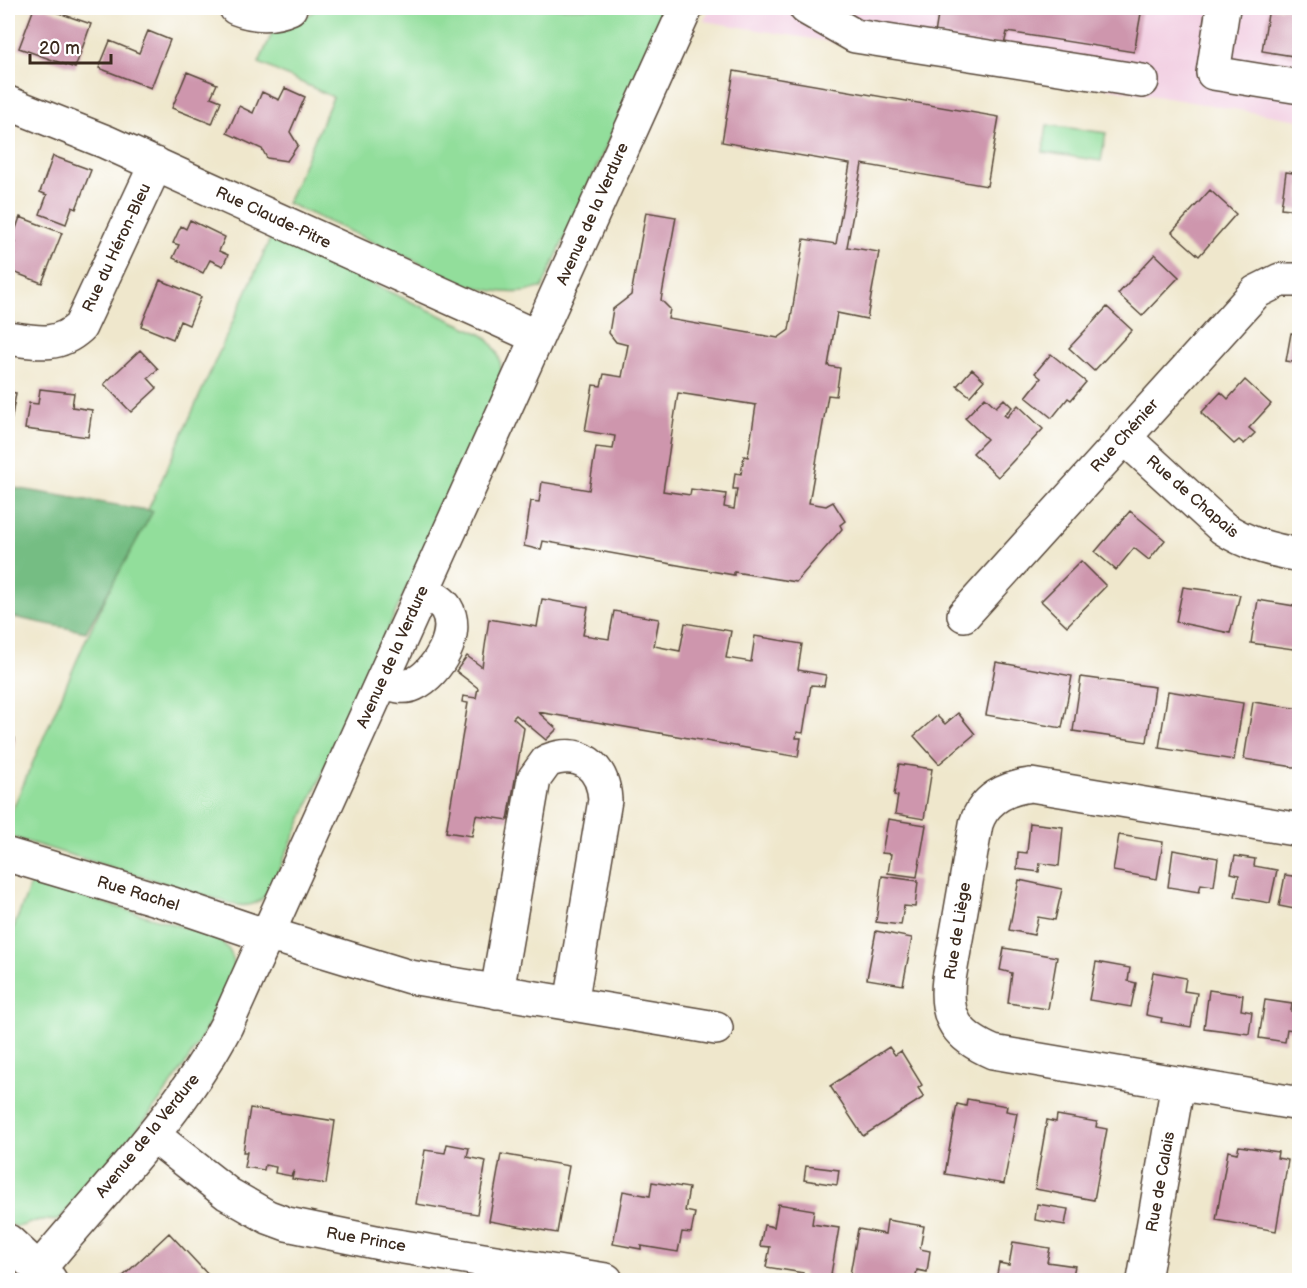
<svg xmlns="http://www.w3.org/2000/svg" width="1307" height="1288" font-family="'Balsamiq Sans',sans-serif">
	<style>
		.built { fill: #f2cfe2 }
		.green { fill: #92de9b; stroke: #66845c; stroke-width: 1.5 }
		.forest { fill: #75bd83; stroke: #587450; stroke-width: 1.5 }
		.building { fill: #ce96ad; fill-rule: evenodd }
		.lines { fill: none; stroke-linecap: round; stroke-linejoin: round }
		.minor-casing { stroke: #564638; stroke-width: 36 }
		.minor { stroke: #fff; stroke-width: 33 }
		.labels { text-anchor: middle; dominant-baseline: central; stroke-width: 4.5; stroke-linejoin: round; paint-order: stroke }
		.street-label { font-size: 16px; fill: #3b2a1e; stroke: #fff }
	</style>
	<rect width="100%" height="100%" fill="#fff"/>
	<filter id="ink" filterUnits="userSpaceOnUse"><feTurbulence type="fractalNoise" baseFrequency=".0167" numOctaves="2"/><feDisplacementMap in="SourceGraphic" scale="12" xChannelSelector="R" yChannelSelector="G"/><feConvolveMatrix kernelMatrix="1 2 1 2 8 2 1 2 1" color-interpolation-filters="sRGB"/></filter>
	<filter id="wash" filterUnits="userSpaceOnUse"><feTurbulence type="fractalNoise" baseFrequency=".008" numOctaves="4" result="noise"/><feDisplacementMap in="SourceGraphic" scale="24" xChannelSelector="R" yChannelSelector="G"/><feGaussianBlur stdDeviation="1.35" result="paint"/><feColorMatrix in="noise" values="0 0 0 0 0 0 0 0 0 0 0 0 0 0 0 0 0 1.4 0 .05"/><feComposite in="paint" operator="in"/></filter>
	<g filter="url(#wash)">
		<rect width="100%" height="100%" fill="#efe7cc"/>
		<path class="built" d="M710 8H1299V120L704 21Z"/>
		<path class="green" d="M318 8H669L542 288C534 288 530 292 523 292 504 294 485 290 468 285L287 203 333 97 259 63 273 31C291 27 304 19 318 8Z
			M1047 125 1106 133 1101 161 1043 152Z
			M271 237 483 335C498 348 504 363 500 382L271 887C262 902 254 907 236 905L8 836V820L87 637 154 497Z
			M32 881 216 937C225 944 235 954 234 967 233 980 225 993 219 1005 180 1085 118 1155 58 1220 52 1222 48 1219 42 1220 29 1220 20 1233 8 1222V942Z"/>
		<path class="forest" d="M8 487 153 511 86 632 8 616Z"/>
		<g id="blocks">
			<path class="building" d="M34 8H44L91 24 75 68 19 48Z
				M925 8H1142L1134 52 1007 32 1004 45 935 34 938 15 925 12Z
				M1269 8H1300V57L1262 51Z
				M148 31 170 40 151 88 99 68 110 41 139 53Z
				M734 71 999 117 987 186 862 164 847 247 879 252 867 319 837 313 828 366 840 368 836 396 828 395 809 503 826 506 833 502 845 521 840 525 842 529 796 582 734 572V575L543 541 541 550 524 546 531 501 539 502 542 482 589 490 596 447 613 449 615 436 585 431 593 385 601 386 604 374 622 377 628 345 616 342 609 333 613 309 631 295 646 212 676 217 661 300 670 309 668 319 778 338 789 330 804 239 836 244 850 164 722 142ZM678 393 756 405 748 457 744 456 741 474 735 473 733 489H737L734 509 724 507 726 494 691 489 690 495 663 491Z
				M187 72 217 84 211 97 221 101 212 124 172 108Z
				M285 88 305 97 290 132 298 145 287 161 267 158 262 149 227 133 239 106 253 113 262 92 279 100Z
				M53 156 91 170 76 209 72 207 66 224 40 214 47 195 40 192Z
				M1286 172 1300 174V210L1281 208Z
				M1210 190 1236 214 1199 256 1172 232Z
				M20 217 62 233 42 283 8 270V262L16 242 12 240Z
				M190 220 225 237 219 251 228 255 223 266 210 260 203 273 173 258 179 245 173 243 181 226 186 229Z
				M1155 254 1179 277 1142 316 1118 294Z
				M160 280 201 297 189 325 180 321 173 339 141 326Z
				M1107 307 1132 330 1094 371 1069 348Z
				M1291 333 1300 334V363L1286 361Z
				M140 350 158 369 148 378 157 388 131 412 104 384Z
				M1051 354 1086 382 1071 400 1068 398 1052 418 1026 397 1041 378 1035 373Z
				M972 369 984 380 970 396 957 386Z
				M1245 380 1271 404 1249 428 1255 433 1244 444 1239 440 1234 444 1201 413 1221 392 1228 399Z
				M40 389 74 393 72 407 92 410 88 437 25 429 29 403 38 404Z
				M8 392 16 393 11 422 8 421Z
				M985 397 996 407 1004 399 1012 407 1004 415 1007 417 1018 405 1043 429 998 477 973 453 987 439 965 418Z
				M1130 511 1165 540 1149 560 1134 548 1116 570 1095 552Z
				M1081 561 1106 586 1067 626 1041 601Z
				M1183 587 1240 595 1230 633 1176 622Z
				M542 599 588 607 583 635 609 639 614 611 659 619 654 646 680 651 685 623 731 631 726 658 751 662 755 636 802 644 798 670 826 675 824 686 811 685 803 733 797 732 796 738H801L798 757 538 712 557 729 546 740 516 715 513 718 524 728 508 820 476 815 472 836 446 832 468 703 462 702 463 696 476 698 478 688 456 671 467 656 482 667 489 619 537 627Z
				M1258 600 1300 607V650L1251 643Z
				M996 662 1072 676 1062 728 986 715Z
				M1081 677 1155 687 1147 742 1073 731Z
				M1168 691 1243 703 1234 760 1159 748Z
				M1253 702 1300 709V768L1244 759Z
				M958 713 975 734 939 764 914 736 937 716 945 724Z
				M8 736 15 738 9 776H8Z
				M899 764 932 769 924 819 895 814 898 796 894 795Z
				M888 819 926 825 917 877 888 873 891 854 882 853Z
				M1030 823 1063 827 1059 866 1040 863 1039 872 1017 869 1018 852 1027 853Z
				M1119 835 1163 842 1157 879 1113 871Z
				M1173 850 1218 858 1214 886 1201 884 1199 892 1168 887Z
				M1235 856 1255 859 1254 866 1277 870 1270 903 1235 897 1239 875 1231 873Z
				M1285 875 1300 877V910L1279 906Z
				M882 876 918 881 915 907 904 906 901 925 876 922Z
				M1019 880 1062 889 1055 920 1038 917 1034 935 1009 930Z
				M876 931 912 938 903 985 867 979Z
				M1004 948 1057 957 1048 1009 1008 1003 1012 973 1000 970Z
				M1096 962 1130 968 1128 981 1136 983 1131 1007 1089 1000Z
				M1153 972 1186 978 1184 991 1197 993 1191 1027 1161 1022 1162 1018 1146 1015Z
				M1209 990 1243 995 1241 1010 1252 1012 1249 1034 1204 1028Z
				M1265 1000 1292 1004 1291 1011 1300 1012V1031L1287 1029 1285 1042 1259 1038Z
				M889 1047 895 1055 901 1051 922 1085 918 1088 924 1097 863 1136 830 1086Z
				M967 1099 1007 1106 1006 1111 1017 1113 1004 1184 945 1174 957 1104 966 1106Z
				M250 1108 335 1121 326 1184 292 1179 294 1170 291 1176 275 1173 276 1167 265 1165 264 1170 244 1167 247 1152H243Z
				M1057 1115 1097 1122 1096 1127 1107 1129 1094 1200 1035 1189 1047 1120 1056 1122Z
				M447 1144 469 1148 467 1157 486 1161 477 1214 416 1204 425 1150 445 1153Z
				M1239 1146 1278 1152 1277 1158 1288 1160 1276 1231 1216 1220 1228 1151 1237 1153Z
				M501 1154 569 1166 557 1233 489 1221Z
				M806 1166 839 1170 837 1185 804 1180Z
				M652 1182 689 1188 685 1211 695 1213 691 1233 682 1232 678 1252 641 1246V1249L613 1244 623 1191 650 1196Z
				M778 1204 814 1210 812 1224 839 1228 830 1280 803 1277V1273L766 1267 770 1247 760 1246 764 1225 774 1227Z
				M1037 1204 1068 1209 1065 1225 1035 1220Z
				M887 1220 924 1226 920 1249 930 1251 927 1272 917 1270 915 1280H849L858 1229 885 1234Z
				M169 1233 213 1280H119Z
				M1013 1242 1050 1248 1047 1262 1075 1266 1072 1280H996L999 1263 1009 1265Z"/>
		</g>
	</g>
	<g filter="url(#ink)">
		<use href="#blocks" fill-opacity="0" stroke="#564638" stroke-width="1.5"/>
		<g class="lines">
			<g class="minor-casing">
				<path id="minor" d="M236 8C254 15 272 16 290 8
					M806 8 855 36 1142 81
					M1223 8 1213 73 1300 87
					M8 103 106 142 537 337
					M8 338C36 342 57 348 80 327L156 164
					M1124 437 1223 528C1247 544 1271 550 1300 555
					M964 615 1256 292 1280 280H1300
					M383 680C393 685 403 689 414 684 438 673 461 632 446 608 441 600 431 596 423 592
					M1300 830 1031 785C1005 788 984 799 976 824L949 979C944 1019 958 1037 993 1052L1300 1104
					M8 855 173 904 267 936 285 939 410 977 716 1028
					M497 992 534 779 547 761C580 748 603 766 605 800L571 1004
					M153 1135 228 1194 268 1217 287 1224 385 1244 606 1280
					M8 1241 50 1280
					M39 1269C104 1190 178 1117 226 1026L686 8
					M1144 1280 1178 1083"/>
			</g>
			<use href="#minor" class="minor"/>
		</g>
	</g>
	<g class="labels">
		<g class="street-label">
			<text transform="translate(593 214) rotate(-66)">Avenue de la Verdure</text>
			<text transform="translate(273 218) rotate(25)">Rue Claude-Pitre</text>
			<text transform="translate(117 248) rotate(-65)">Rue du Héron-Bleu</text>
			<text transform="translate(1125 436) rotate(-48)">Rue Chénier</text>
			<text transform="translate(1192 497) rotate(41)">Rue de Chapais</text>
			<text transform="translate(393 657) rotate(-66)">Avenue de la Verdure</text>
			<text transform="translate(138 894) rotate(17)">Rue Rachel</text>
			<text transform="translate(958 931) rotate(-81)">Rue de Liège</text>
			<text transform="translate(148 1136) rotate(-51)">Avenue de la Verdure</text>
			<text transform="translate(1161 1182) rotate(-80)">Rue de Calais</text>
			<text transform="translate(366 1240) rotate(10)">Rue Prince</text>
		</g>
	</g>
	<rect width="1307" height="1288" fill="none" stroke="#fff" stroke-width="30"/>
	<path d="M30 54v9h81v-9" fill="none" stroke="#3b2a1e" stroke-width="3"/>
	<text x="39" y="54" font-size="18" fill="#3b2a1e" stroke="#ffffff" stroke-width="4.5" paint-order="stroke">20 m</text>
</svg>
